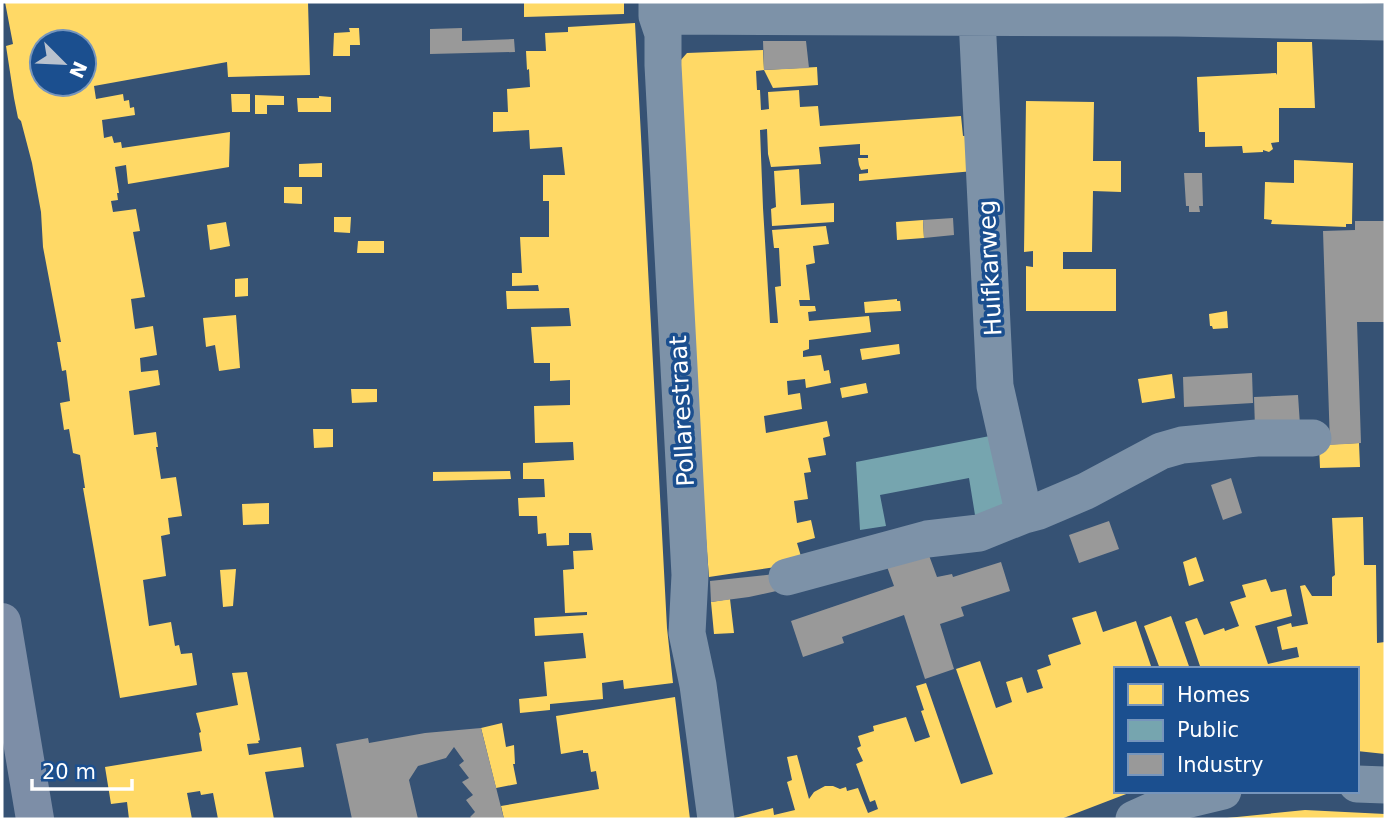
<svg xmlns="http://www.w3.org/2000/svg" width="1387" height="821" font-family="'DejaVu Sans',sans-serif">
	<style>
		.homes { fill: #ffd966; fill-rule: evenodd }
		.public { fill: #76a5af }
		.industry { fill: #999 }
		.lines { fill: none; stroke-linecap: round; stroke-linejoin: round }
		.minor { stroke: #7d92a8; stroke-width: 37 }
		.major { stroke: #7d8ea7; stroke-width: 38 }
		.labels { text-anchor: middle; dominant-baseline: central; stroke-width: 7; stroke-linejoin: round; paint-order: stroke }
		.street-label { font-size: 24px; fill: #fff; stroke: #1b4f8f }
	</style>
	<rect width="100%" height="100%" fill="#365274"/>
	<path class="homes" d="M5 2H308L310 75 228 77 227 62 94 86 96 99 123 94 124 101 129 100 130 108 134 107 135 115 102 120 104 138 112 136 114 143 121 142 122 148 230 132 229 167 128 184 126 165 115 167 119 193H117L118 200 111 201 113 212 136 209 140 231 133 232 145 297 131 299 135 329 153 326 157 355 140 358 141 372 158 370 160 385 129 391 134 435 156 432 158 447H156L161 479 176 477 182 516 168 518 170 534 161 536 166 576 143 580 149 626 171 622 175 646 179 645 181 654 192 653 197 685 120 698 83 488H85L80 455 73 453 69 429 64 430 60 403 70 401 66 370 62 371 57 342H61L43 247 41 212 32 163 21 121 18 118 14 98 6 46 13 44ZM42 42H84V84H42Z
		M524 2H624V14L524 17Z
		M635 23 667 628 673 683 624 689 623 680 602 683 603 699 550 704V710L520 713 519 699 547 696 544 662 586 658 583 633 535 636 534 618 587 615V612L565 613 563 570 574 569 573 551 593 550 591 533H569V545L547 546 546 533 538 534 537 516H519L518 498 545 497 544 479H523V463L574 460 573 442 535 443 534 406 570 405V380L550 381V363H534L531 327 571 326 569 308 507 309 506 291H539L538 285 512 286V273H522L520 237H549V201H543V175H565L562 147 530 149 529 130 493 132V112H508L507 89 530 87 529 69 527 70 526 51H546L545 33 568 32V27Z
		M349 28H359L360 45H350V56H333L334 33 350 32Z
		M1277 42H1312L1315 108H1279V142L1271 143 1273 149 1269 152 1263 150V152L1243 153 1242 146 1205 147V132H1199L1197 77 1276 73 1277 75Z
		M763 50 764 70 756 71 757 90H760L761 110 769 109 768 92 799 90 800 107 818 106 820 126 961 116 963 136 972 135 974 171 859 181V174L868 173V169L861 170 859 165 858 158H868V155H860V144L819 147 821 164 771 167 768 154 767 129 760 130 763 208 770 323H778L775 287 781 286 779 248H774L772 230 826 226 829 244 813 246 815 263 806 265 810 300H799L800 306H815L816 311 808 312 809 321 869 316 871 332 809 340V349L803 351V357L821 355 824 371 829 370 831 383 806 388 805 379 787 381 788 395 800 393 802 409 764 416 766 433 827 421 830 436 823 438 826 455 808 458 811 472 804 473 808 499 794 501 797 523 811 520 815 538 797 543 803 563 709 577 699 448 680 61 687 53Z
		M817 67 818 85 773 88 764 70Z
		M231 94H250V112H232Z
		M255 95 284 96V105H267V114H255Z
		M319 96 331 97V112H298L297 98H319Z
		M1026 101 1094 102 1093 161H1121V192L1093 191 1092 252H1063V269H1116V311H1026V266L1033 267V251L1024 252Z
		M1294 160 1353 163 1352 224H1346V227L1271 224 1272 220 1264 219 1265 182 1294 183Z
		M322 163V177H299V164Z
		M799 169 801 205 834 203V222L772 226 771 209 776 207 774 171Z
		M284 187H302V204L284 203Z
		M334 217H351L350 233 334 232Z
		M923 220 924 238 897 240 896 222Z
		M226 222 230 246 210 250 207 225Z
		M358 241H384V253H357Z
		M248 278V296L235 297V279Z
		M897 299V301H900L901 311 865 313 864 302Z
		M1227 311 1228 328 1213 329 1212 326H1210L1209 314Z
		M236 315 240 368 219 371 215 345 206 347 203 318Z
		M899 344 900 354 862 360 860 349Z
		M1172 374 1175 398 1142 403 1138 379Z
		M866 383 868 393 842 398 840 388Z
		M351 389H377V402L352 403Z
		M313 429H333V447L314 448Z
		M1359 443 1360 467 1320 468 1319 445Z
		M510 471 511 479 433 481V472Z
		M269 503V524L243 525 242 504Z
		M1363 517 1364 565H1376L1377 643 1385 642V754L1357 751V669H1201L1185 622 1197 618 1204 635 1224 628 1225 631 1239 626 1230 602 1246 597 1242 585 1266 579 1271 592 1286 589 1292 616 1255 626 1268 664 1299 657 1297 647 1282 650 1277 627 1291 623 1292 627 1308 624 1300 586 1305 585 1312 596H1332V577L1335 575 1332 518Z
		M1196 557 1204 581 1189 586 1183 562Z
		M236 569 233 606 223 607 220 570Z
		M730 599 734 633 714 634 711 602Z
		M1096 611 1103 632 1136 621 1152 669H1116V791H1134L1061 819H731L773 808 774 815 795 810 787 782 792 780 787 757 797 755 809 799 814 792 825 786H833L840 789 846 787 847 791 858 788 868 813 878 809 875 800 870 802 856 764 863 761 857 748 861 746 858 736 874 731 873 726 906 717 915 742 930 737 921 711 924 710 916 686 926 683 961 784 993 774 956 669 980 661 996 708 1012 702 1006 682 1022 677 1027 693 1043 688 1037 670 1051 665 1048 655 1081 644 1072 618Z
		M1171 616 1190 669H1160L1144 626Z
		M247 672 260 740 258 741 259 743 247 744 249 755 301 747 304 767 265 772 274 819H218L213 793 201 795 200 791 187 793 192 819H129L127 802 111 804 105 767 202 751 199 733 201 732 196 713 238 705 232 673Z
		M675 697 690 819H504L501 806 599 789 596 771 591 772 588 753H583V750L561 754 556 716Z
		M502 723 506 747 514 745 515 764H513L517 784 496 788 481 728Z
		M1305 810 1385 814V819H1227V818Z"/>
	<path class="public" d="M995 435 1008 508 975 515 969 478 880 495 886 526 860 530 856 462Z"/>
	<path class="industry" d="M462 28V41L514 39 515 52 430 54V29Z
		M763 41H806L809 68 764 70Z
		M1184 173H1202L1203 206H1199L1200 212H1189V206H1186Z
		M953 218 954 235 924 238 923 220Z
		M1355 221H1384L1385 322H1357L1361 443 1330 445 1323 231 1355 230Z
		M1252 373 1253 403 1184 407 1183 377Z
		M1298 395 1300 425 1255 428 1254 397Z
		M1231 478 1242 513 1223 520 1211 485Z
		M1109 521 1119 549 1079 563 1069 535Z
		M927 550 937 577 952 574 953 577 1001 562 1010 591 961 607 964 616 940 624 954 669 925 679 904 615 842 637 844 643 803 657 791 621 894 586 886 564Z
		M775 574 781 590 749 597 711 602 710 581Z
		M481 728 504 819H472L470 817 475 812 466 800 473 795 462 782 469 778 459 765 464 761 454 747 446 758 418 766 409 780 418 819H352L336 744 368 738 369 743 425 733Z"/>
	<g class="lines">
		<path class="minor" d="M657 2V16L663 34V65L690 575 687 633 698 685 716 819
			M657 16 1177 18 1385 22
			M977 18 995 386 1024 515 1039 511 1086 491 1161 451 1182 445 1257 438H1313
			M787 577 927 539 979 533 1024 515
			M1357 784 1385 785
			M1134 819 1165 805 1223 791"/>
		<path class="major" d="M2 622 35 819"/>
	</g>
	<g class="labels">
		<g class="street-label">
			<text transform="translate(990 268) rotate(-93)">Huifkarweg</text>
			<text transform="translate(682 411) rotate(-93)">Pollarestraat</text>
		</g>
	</g>
	<rect width="1387" height="821" fill="none" stroke="#ffffff" stroke-width="7"/>
	<rect x="1114" y="667" width="245" height="126" fill="#1b4f8f" stroke="#7695bc" stroke-width="2"/>
	<rect x="1128" y="684" width="35" height="21" fill="#ffd966" stroke="#7695bc" stroke-width="2"/>
	<text x="1177" y="702" font-size="21" fill="#ffffff">Homes</text>
	<rect x="1128" y="720" width="35" height="21" fill="#76a5af" stroke="#7695bc" stroke-width="2"/>
	<text x="1177" y="737" font-size="21" fill="#ffffff">Public</text>
	<rect x="1128" y="754" width="35" height="21" fill="#999999" stroke="#7695bc" stroke-width="2"/>
	<text x="1177" y="772" font-size="21" fill="#ffffff">Industry</text>
	<g transform="translate(63 63) rotate(114)"><circle r="33" fill="#1b4f8f" stroke="#7695bc" stroke-width="2"/>
	<path d="M0-5L12 26L0 18L-12 26Z" fill="#b9c2ce"/>
	<text y="-10" font-size="19" font-weight="bold" text-anchor="middle" fill="#ffffff">N</text>
	</g>
	<path d="M32 779v10h100v-10" fill="none" stroke="#ffffff" stroke-width="3.5"/>
	<text x="42" y="779" font-size="21" fill="#ffffff" stroke="#1b4f8f" stroke-width="5" paint-order="stroke">20 m</text>
</svg>
